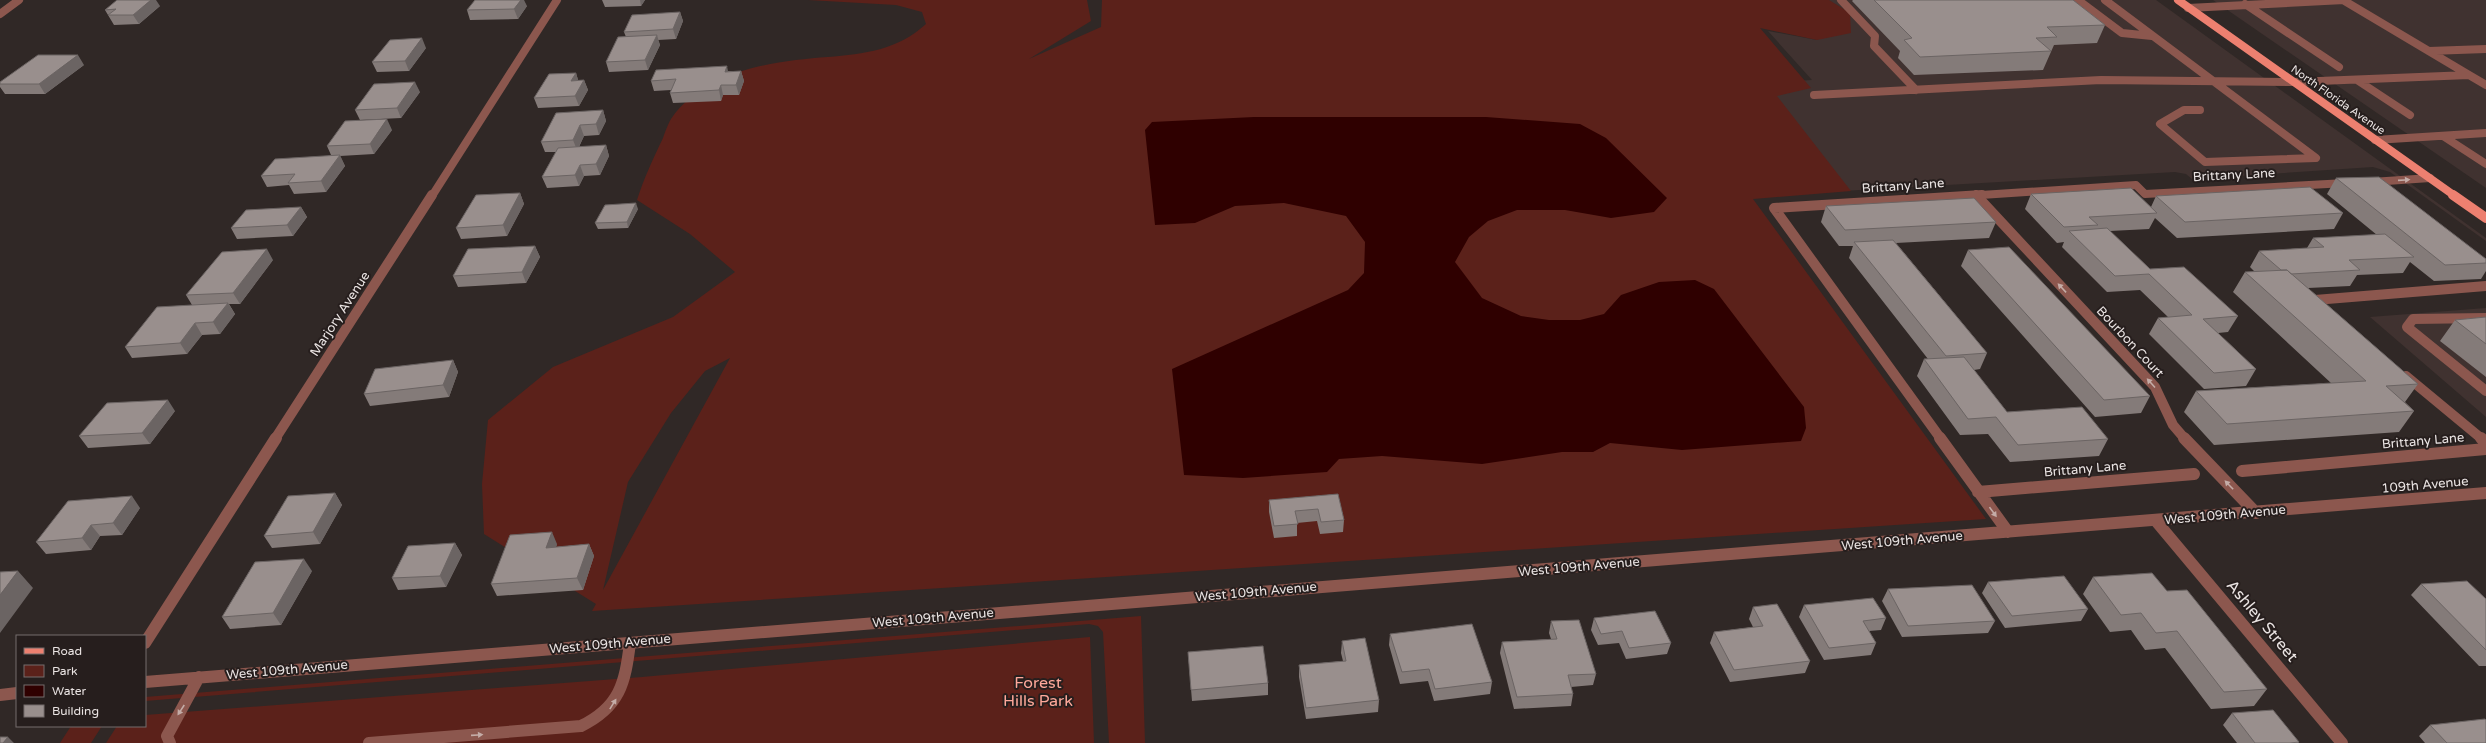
<svg xmlns="http://www.w3.org/2000/svg" width="2486" height="743" font-family="'Varela Round',sans-serif">
	<style>
		.built { fill: #403230 }
		.green { fill: #5b211a; fill-rule: evenodd }
		.water { fill: #2f0000 }
		.lines { fill: none; stroke-linecap: round; stroke-linejoin: round }
		.minor-far2 { stroke: #8c574e; stroke-width: 8 }
		.minor-far1 { stroke: #8c574e; stroke-width: 10 }
		.minor { stroke: #8c574e; stroke-width: 12 }
		.major-far1 { stroke: #ed8070; stroke-width: 8 }
		.major { stroke: #ed8070; stroke-width: 10 }
		.wall { fill: #847b79 }
		.shaded-wall { fill: #6b6463 }
		.building { fill: #998f8d; stroke: #6b6463 }
		.oneway { fill: #c4aca7 }
		.labels { text-anchor: middle; dominant-baseline: central; stroke-width: 4; stroke-linejoin: round; paint-order: stroke }
		.far-street-label { font-size: 11px; fill: #eae4e3; stroke: #261e1d }
		.street-label { font-size: 13px; fill: #eae4e3; stroke: #261e1d }
		.near-street-label { font-size: 16px; fill: #eae4e3; stroke: #261e1d }
		.near-park-label { font-size: 16px; fill: #fea89a; stroke: #261e1d }
	</style>
	<rect width="100%" height="100%" fill="#302826"/>
	<path class="built" d="M1828 0H2156L2486 238V241L2390 172 2373 167 2192 179 2186 174 2175 172 1842 191 1753 84 1812 80 1768 31 1817 40 1850 13Z
		M2213 0H2486V188Z
		M2486 308V417L2370 317Z"/>
	<path class="green" d="M808 0H1087L1091 21 1029 59 1101 27 1102 0H1829L1850 13 1851 33 1817 40 1760 28 1811 88 1777 96 1851 191 1753 199 1986 519 592 611 596 604 484 534 482 484 488 420 553 367 673 317 735 272 690 234 637 200C644 178 653 159 663 138 665 132 668 124 671 119 705 70 774 61 828 57 864 54 898 50 926 24L922 12 896 5ZM730 358 603 590 628 482 671 413 705 371Z
		M1141 616 1145 743H1109L1103 632 1098 626 1089 624 145 701V697Z
		M1090 637 1094 743H106L117 726H145V715L642 677Z
		M71 726H102L91 743H60Z"/>
	<path class="water" d="M1254 117H1486L1580 124 1606 138 1667 198 1654 212 1611 218 1565 210H1517L1488 221 1469 237 1455 262 1482 298 1521 316 1549 320H1580L1604 314 1621 295 1659 282 1695 280 1714 289 1804 407 1806 428 1801 441 1682 450 1610 443 1593 452H1562L1482 464 1382 456 1339 459 1327 472 1243 478 1184 475 1172 369 1348 290 1364 273 1365 242 1346 216 1284 203 1235 206 1195 223 1155 225 1145 130 1152 122Z"/>
	<g class="lines">
		<path class="minor-far2" d="M1841 0 1875 36 1874 46 1916 90
			M2078 0 2122 33 2152 36
			M2105 0 2316 158 2205 162 2160 124 2184 110H2200
			M2245 4 2339 67
			M2188 8 2344 0
			M0 14 19 0
			M2429 51 2486 49
			M2469 75 2486 85
			M2357 80 2410 115
			M1814 95 2101 80 2294 82 2469 75 2343 0
			M2443 136 2486 164
			M2375 140 2486 133
			M2372 182 2430 178
			M432 196 557 0
			M1966 196 2136 185 2145 194 2346 183"/>
		<path class="minor-far1" d="M1976 195 2155 387 2173 425 2185 439
			M2322 305 2315 300 2486 286
			M2486 318 2413 319 2407 327 2486 391
			M2406 376 2482 439
			M275 439 432 195
			M1941 439 1774 208 1982 195"/>
		<path class="minor" d="M1940 438 2008 532
			M2184 438 2256 513
			M2481 438 2486 443
			M2242 471 2486 449
			M1978 492 2194 474
			M2156 521 2342 743
			M145 643 276 438
			M145 682 2486 493
			M0 695 17 693
			M170 743 167 736 199 677
			M369 743 581 726C620 707 625 683 630 643"/>
		<path class="major-far1" d="M2178 0 2455 196"/>
		<path class="major" d="M2453 195 2486 218"/>
	</g>
	<path class="wall" d="M602 0H645L641 6 605 7Z
		M1853 0H2073L2105 25 2097 43 2054 45 2043 70 1914 75 1898 58 1900 51 1852 1Z
		M160 6 139 24 114 25 105 10Z
		M527 6 518 19 470 20 467 10Z
		M680 12 683 21 676 39 658 40 660 45 648 70 609 72 606 62 626 37 624 32Z
		M426 48 409 71 377 72 372 62Z
		M84 65 45 94H5L0 87V82Z
		M728 71H741L744 81 739 95H723L721 101 673 103 670 93 671 90 654 91 651 81Z
		M576 73 578 80H584L588 90 579 106 538 108 534 98Z
		M420 92 401 118 360 120 355 110Z
		M603 110 606 121 599 135 584 136 579 147 606 145 609 156 600 175 584 176 579 186 547 188 542 177 556 152H545L541 142Z
		M392 130 374 154 340 156 345 166 326 192 294 194 289 185 267 187 261 176 331 155 327 146Z
		M2336 178 2486 259V271L2481 279 2434 281 2410 262 2403 273 2357 275 2350 286 2308 288 2418 384 2405 402 2414 411 2399 432 2214 445 2184 412 2196 391 2331 383 2233 292 2245 272H2255L2250 267 2259 251 2307 248 2313 238 2377 235 2327 194Z
		M520 193 524 204 507 236 461 239 456 228Z
		M2031 194 2151 207 2156 196 2343 213 2334 229 2177 238 2155 218 2149 229 2110 231 2150 269 2238 316 2228 332 2218 333 2256 369 2246 386 2204 389 2149 334 2158 318 2168 317 2140 290 2107 292 2062 247 2064 242 2057 243 2025 209Z
		M1826 206 1996 222 1989 238 1896 243 1987 353 1980 369 1974 370 2007 412 2108 439 2099 456 2010 462 1988 434 1960 435 1917 376 1924 359H1928L1849 258 1853 246H1839L1821 222Z
		M301 207 307 217 293 236 237 239 231 228Z
		M638 209 628 228 598 229 595 223Z
		M535 246 540 257 526 283 458 287 453 276Z
		M1968 250 2150 396 2141 413 2095 417 1961 266Z
		M273 260 240 304H229L235 314 220 334 202 335 187 354 132 358 125 347 192 305 186 295Z
		M2486 317V377L2440 341 2455 320Z
		M453 360 458 372 449 397 370 406 364 394Z
		M175 411 150 444 88 448 79 436Z
		M335 493 342 505 320 544 272 548 264 536Z
		M1338 494 1344 520 1343 532 1320 534 1317 521 1297 523V536L1274 538 1269 512V500Z
		M140 508 122 535 100 536 91 550 46 554 36 542Z
		M455 543 462 555 446 587 398 590 392 578Z
		M557 544 556 547 589 544 594 556 583 590 497 596 491 584Z
		M312 571 281 625 230 629 222 617Z
		M2093 577 2167 591 2267 689 2254 706 2211 709 2165 648 2145 650 2131 630 2110 632 2083 594Z
		M1988 582 2088 609 2081 621 2005 628 1982 593Z
		M2421 584 2486 599V666H2479L2411 595Z
		M1888 589 1995 621 1988 633 1902 637 1882 601Z
		M1804 605 1886 618 1881 630 1869 631 1876 643 1871 655 1824 660 1799 617Z
		M1753 607 1810 661 1805 673 1730 682 1710 643 1714 632 1753 627 1749 619Z
		M1594 618 1671 643 1667 654 1626 659 1619 643 1598 645 1591 630Z
		M1551 621 1596 674 1593 685 1571 687 1573 694 1571 706 1514 709 1500 653 1502 642 1551 639 1549 633Z
		M1390 634 1492 682 1490 694 1434 701 1428 681 1400 684 1389 645Z
		M1342 641 1379 700 1378 712 1306 719 1299 677V665L1343 661 1341 653Z
		M1188 652 1268 683V695L1192 701Z
		M2232 713 2299 742 2298 743H2237L2223 725Z
		M2430 725 2486 743H2425L2419 736Z"/>
	<path class="shaded-wall" d="M151 0H156L160 6 139 24 133 15Z
		M521 0H524L527 6 518 19 514 9Z
		M640 0H645L641 6Z
		M680 12 683 21 676 39 673 29Z
		M657 35 660 45 648 70 645 60Z
		M422 38 426 48 409 71 405 61Z
		M78 55 84 65 45 94 39 84Z
		M727 66 729 76 725 72Z
		M741 71 744 81 739 95 736 85Z
		M576 73 579 83 571 81Z
		M584 80 588 90 579 106 575 96Z
		M415 82 420 92 401 118 397 108Z
		M721 85 723 95 721 101 719 90Z
		M603 110 606 121 599 135 596 124Z
		M387 119 392 130 374 154 370 144Z
		M580 125 584 136 577 150 573 140Z
		M606 145 609 156 600 175 596 164Z
		M340 155 345 166 326 192 321 181Z
		M580 165 584 176 579 186 575 175Z
		M520 193 524 204 507 236 503 225Z
		M636 203 638 209 628 228 627 222Z
		M301 207 307 217 293 236 287 225Z
		M535 246 540 257 526 283 522 272Z
		M267 249 273 260 240 304 233 293Z
		M228 303 235 314 220 334 213 322Z
		M195 323 202 335 187 354 180 343Z
		M453 360 458 372 449 397 443 385Z
		M168 400 175 411 150 444 142 433Z
		M335 493 342 505 320 544 313 532Z
		M132 496 140 508 122 535 113 523Z
		M91 525 100 536 91 550 82 538Z
		M552 532 557 544 552 560 546 548Z
		M455 543 462 555 446 587 440 576Z
		M589 544 594 556 583 590 577 578Z
		M304 559 312 571 281 625 273 613Z
		M18 571 33 588 0 633V595Z
		M8 737 14 743H3Z"/>
	<path class="building" d="M117 0H151L133 15H108L116 9 105 10Z
		M475 0H521L514 9 467 10Z
		M1874 0H2073L2105 25 2047 27 2057 37 2036 38 2051 51 1920 57 1904 40 1912 38Z
		M680 12 673 29 624 32 632 15Z
		M657 35 645 60 606 62 618 37Z
		M422 38 405 61 372 62 390 40Z
		M38 55H78L39 84H0V82Z
		M727 66 725 72 741 71 736 85H721L719 90 670 93 676 79 651 81 656 70Z
		M576 73 571 81 584 80 575 96 534 98 549 74Z
		M415 82 397 108 355 110 374 84Z
		M603 110 596 124 580 125 573 140 541 142 556 113Z
		M387 119 370 144 327 146 345 121Z
		M606 145 596 164 580 165 575 175 542 177 558 148Z
		M340 155 321 181 288 183 295 174 261 176 275 159Z
		M2379 177 2486 259V263L2445 265 2336 178Z
		M2310 187 2343 213 2185 222 2156 196Z
		M2131 188 2157 213 2089 217 2098 225 2064 227 2031 194Z
		M520 193 503 225 456 228 476 195Z
		M1974 198 1996 222 1845 230 1826 206Z
		M636 203 627 222 595 223 605 205Z
		M301 207 287 225 231 228 246 210Z
		M2107 228 2150 269 2184 267 2238 316 2203 319 2256 369 2214 373 2158 318 2192 315 2149 274 2115 276 2069 231Z
		M2385 234 2414 257 2349 260 2360 270 2291 274 2287 270H2281L2259 251 2324 247 2313 238Z
		M1893 240 1987 353 1946 356 1854 242Z
		M535 246 522 272 453 276 468 249Z
		M2009 247 2150 396 2104 400 1968 250Z
		M267 249 233 293 186 295 222 252Z
		M2287 270 2418 384 2386 386 2414 411 2227 424 2196 391 2366 381 2245 272Z
		M228 303 213 322 195 323 180 343 125 347 157 307Z
		M2486 317V344L2455 320Z
		M1964 357 2007 412 2082 407 2108 439 2018 445 1996 417 1968 419 1924 359Z
		M453 360 443 385 364 394 375 369Z
		M168 400 142 433 79 436 107 403Z
		M335 493 313 532 264 536 288 496Z
		M1338 494 1344 520 1321 522 1318 509 1295 511 1298 524 1274 526 1269 500Z
		M132 496 113 523 91 525 82 538 36 542 68 501Z
		M552 532 546 548 589 544 577 578 491 584 510 535Z
		M455 543 440 576 392 578 408 546Z
		M304 559 273 613 222 617 255 562Z
		M18 571 0 595V572Z
		M2152 573 2167 591 2187 590 2267 689 2224 692 2177 631 2156 633 2141 613 2121 615 2093 577Z
		M2064 576 2088 609 2012 616 1988 582Z
		M2467 581 2486 599V650L2421 584Z
		M1972 585 1995 621 1908 626 1888 589Z
		M1873 598 1886 618 1863 621 1876 643 1829 648 1804 605Z
		M1777 604 1810 661 1734 670 1714 632 1763 626 1753 607Z
		M1655 611 1671 643 1629 648 1622 631 1601 634 1594 618Z
		M1579 620 1596 674 1568 675 1573 694 1517 697 1502 642 1557 639 1551 621Z
		M1472 624 1492 682 1435 689 1429 669 1402 672 1390 634Z
		M1365 638 1379 700 1306 708 1299 665 1346 661 1342 641Z
		M1263 646 1268 683 1191 690 1188 652Z
		M2273 710 2299 742 2290 743H2255L2232 713Z
		M2485 719 2486 720V743H2447L2430 725Z
		M0 737H8L3 743H0Z"/>
	<defs><path id="oneway-solid" d="M-6-.8H1V-3.2L6.5 0L1 3.2V.8H-6Z"/></defs>
	<g class="oneway">
		<use href="#oneway-solid" transform="translate(2404 180) rotate(-4)"/>
		<use href="#oneway-solid" transform="translate(2062 288) rotate(-133)"/>
		<use href="#oneway-solid" transform="translate(2151 383) rotate(-132)"/>
		<use href="#oneway-solid" transform="translate(2229 485) rotate(-134)"/>
		<use href="#oneway-solid" transform="translate(1993 512) rotate(54)"/>
		<use href="#oneway-solid" transform="translate(613 704) rotate(-58)"/>
		<use href="#oneway-solid" transform="translate(181 710) rotate(123)"/>
		<use href="#oneway-solid" transform="translate(477 735) rotate(-4)"/>
	</g>
	<g class="labels">
		<g class="far-street-label">
			<text transform="translate(2338 100) rotate(35)">North Florida Avenue</text>
		</g>
		<g class="street-label">
			<text transform="translate(2234 175) rotate(-3)">Brittany Lane</text>
			<text transform="translate(1903 186) rotate(-4)">Brittany Lane</text>
			<text transform="translate(340 314) rotate(-57)">Marjory Avenue</text>
			<text transform="translate(2130 342) rotate(47)">Bourbon Court</text>
			<text transform="translate(2423 441) rotate(-5)">Brittany Lane</text>
			<text transform="translate(2085 469) rotate(-5)">Brittany Lane</text>
			<text transform="translate(2425 485) rotate(-5)">109th Avenue</text>
			<text transform="translate(2225 515) rotate(-5)">West 109th Avenue</text>
			<text transform="translate(1902 541) rotate(-5)">West 109th Avenue</text>
			<text transform="translate(1579 567) rotate(-5)">West 109th Avenue</text>
			<text transform="translate(1256 592) rotate(-5)">West 109th Avenue</text>
			<text transform="translate(933 618) rotate(-5)">West 109th Avenue</text>
			<text transform="translate(610 644) rotate(-5)">West 109th Avenue</text>
			<text transform="translate(287 670) rotate(-5)">West 109th Avenue</text>
		</g>
		<g class="near-street-label">
			<text transform="translate(2262 621) rotate(50)">Ashley Street</text>
		</g>
		<g class="near-park-label">
			<text x="1038" y="683">Forest<tspan x="1038" dy="18">Hills Park</tspan></text>
		</g>
	</g>
	<rect x="16" y="635" width="130" height="92" fill="#261e1d" stroke="#746d6c"/>
	<rect x="24" y="648" width="20" height="6" fill="#ed8070" stroke="#746d6c"/>
	<text x="52" y="655" font-size="12" fill="#eae4e3">Road</text>
	<rect x="24" y="665" width="20" height="12" fill="#5b211a" stroke="#746d6c"/>
	<text x="52" y="675" font-size="12" fill="#eae4e3">Park</text>
	<rect x="24" y="685" width="20" height="12" fill="#2f0000" stroke="#746d6c"/>
	<text x="52" y="695" font-size="12" fill="#eae4e3">Water</text>
	<rect x="24" y="705" width="20" height="12" fill="#998f8d" stroke="#746d6c"/>
	<text x="52" y="715" font-size="12" fill="#eae4e3">Building</text>
</svg>
